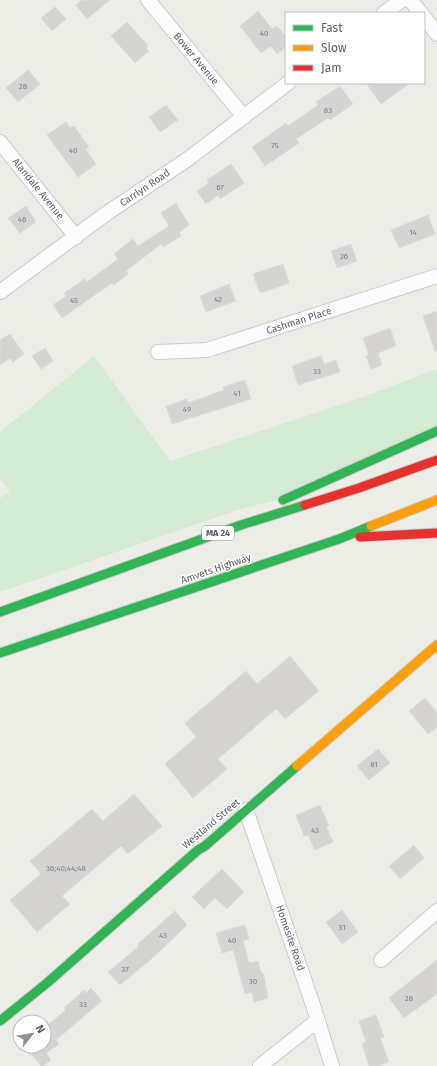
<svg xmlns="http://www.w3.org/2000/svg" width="437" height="1066" font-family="'Fira Sans',sans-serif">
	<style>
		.green { fill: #d4ead3 }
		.building { fill: #d5d4d2; stroke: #dcdbd6 }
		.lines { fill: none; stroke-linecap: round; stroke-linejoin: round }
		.street-casing { stroke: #cacbca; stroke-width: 16 }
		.fast-casing { stroke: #cbcbcb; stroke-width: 11 }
		.slow-casing { stroke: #cbcbcb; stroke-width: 11 }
		.jam-casing { stroke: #cbcbcb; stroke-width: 11 }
		.street { stroke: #fcfcfc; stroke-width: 14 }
		.fast { stroke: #30b455; stroke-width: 9 }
		.slow { stroke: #ff9f0a; stroke-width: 9 }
		.jam { stroke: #e5322d; stroke-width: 9 }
		.labels { text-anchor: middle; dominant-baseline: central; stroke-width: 3; stroke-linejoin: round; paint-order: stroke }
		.number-label { font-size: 8px; fill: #7c7e82 }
		.shield { fill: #fff; stroke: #8d9094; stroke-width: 1 }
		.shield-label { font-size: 9px; font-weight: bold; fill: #5c6066 }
		.street-label { font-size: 10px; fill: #5c6066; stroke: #fff }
	</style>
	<rect width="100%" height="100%" fill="#edede8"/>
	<path class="green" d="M94 356 170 461 358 399 437 369V431L288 497 238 510 0 592V498L10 491 0 478V432Z"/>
	<path class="building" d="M82 0H110L87 19 76 5Z
		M55 7 66 19 52 31 41 18Z
		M258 11 272 29 277 26 286 37V47L277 54 271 46 261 53 240 26Z
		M127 22 148 46 146 48 149 51 135 63 111 36Z
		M28 70 40 84 18 102 6 88Z
		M366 83H410L381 104Z
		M340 86 353 104 330 120 328 118 296 139 299 143 265 166 252 147 286 123 288 126 318 105 316 102Z
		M166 105 178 120 160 132 149 117Z
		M66 122 70 128 74 126 89 147 86 150 96 164 78 177 47 135Z
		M231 164 244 183 220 199 218 195 206 204 197 191 209 183 207 180Z
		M176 203 189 225 179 232 181 236 163 247 161 244 126 271 128 274 114 285 112 283 62 318 53 305 66 296 64 293 85 279 87 282 118 259 114 254 133 239 138 246 169 226 161 213Z
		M26 206 36 222 20 233 8 218Z
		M428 215 435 234 399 248 391 230Z
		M351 244 357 261 337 268 331 251Z
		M283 264 289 283 260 293 253 274Z
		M229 284 236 301 206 312 200 296Z
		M437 311V351H435L423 316Z
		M390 328 396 346 378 353 382 365 371 369 366 356 369 355 363 338Z
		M10 334 24 354 13 362 10 358 0 365V340Z
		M45 348 53 361 41 369 32 356Z
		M321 356 324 364 336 360 340 372 298 385 292 366Z
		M245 380 251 399 172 424 166 406 187 399 188 403 224 390 223 387Z
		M290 656 319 691 285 719 276 709 218 759 227 769 193 798 165 764 196 737 185 723 246 671 257 684Z
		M425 698 437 712V727L428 734 409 711Z
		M378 749 390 763 369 780 357 766Z
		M134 794 162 826 128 854 121 846 62 896 70 904 37 932 10 900 41 874 30 861 92 809 103 821Z
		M320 805 329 826H326L333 842 315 850 308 835 304 836 296 815Z
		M414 845 424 858 400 879 389 866Z
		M222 869 244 892 227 909 215 898 204 909 192 897Z
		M342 910 358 932 342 944 326 922Z
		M175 911 187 925 156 955 120 985 108 972 139 946 138 944Z
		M245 925 249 939 243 941 249 963 258 961 260 970 264 975 268 998 254 1002 252 992 245 994 233 950 222 953 216 933Z
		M437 960V994L404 1018 389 998Z
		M91 988 102 1001 56 1040 59 1044 46 1053 51 1060 43 1066H41L25 1046H44V1024L46 1026 66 1010 64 1008 84 990 86 993Z
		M376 1015 384 1037 380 1038 389 1062 378 1066H369L362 1044 366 1042 359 1021Z"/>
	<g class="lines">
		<g class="street-casing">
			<path id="street" d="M148 0 244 117
				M410 0 421 13
				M384 13 402 0
				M424 17 437 34
				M0 142 76 237
				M0 292 107 213 188 159 288 83
				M158 352 207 350 437 276
				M246 810 313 1005 332 1066
				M381 960 437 911
				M260 1066 318 1020"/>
		</g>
		<g class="fast-casing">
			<path id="fast" d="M283 500 437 431
				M0 612 241 525 305 505
				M0 653 339 539 371 526
				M0 1021 47 983 198 850 205 846 297 766"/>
		</g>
		<g class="slow-casing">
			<path id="slow" d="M371 526 437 500
				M297 766 437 645"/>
		</g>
		<g class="jam-casing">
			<path id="jam" d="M305 505 359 488 437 460
				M360 537 437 533"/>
		</g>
		<use href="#street" class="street"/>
		<use href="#fast" class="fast"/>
		<use href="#slow" class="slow"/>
		<use href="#jam" class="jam"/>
	</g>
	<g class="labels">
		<g class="number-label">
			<text x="264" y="33">40</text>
			<text x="23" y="86">28</text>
			<text x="328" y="110">83</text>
			<text x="275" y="145">75</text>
			<text x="73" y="150">40</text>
			<text x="220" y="187">67</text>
			<text x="22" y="219">46</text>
			<text x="413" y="232">14</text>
			<text x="344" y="256">26</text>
			<text x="218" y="299">42</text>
			<text x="74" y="300">45</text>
			<text x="317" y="371">33</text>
			<text x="237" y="393">41</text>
			<text x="187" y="409">49</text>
			<text x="374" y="764">81</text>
			<text x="315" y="830">43</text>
			<text x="66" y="868">36;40;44;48</text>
			<text x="342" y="927">31</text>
			<text x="163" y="935">43</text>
			<text x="232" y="940">40</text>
			<text x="125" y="969">37</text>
			<text x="253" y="981">30</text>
			<text x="409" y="998">28</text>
			<text x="83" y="1004">33</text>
		</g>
		<rect class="shield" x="202" y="526" width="32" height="14" rx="3"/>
		<g class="shield-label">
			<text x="218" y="533">MA 24</text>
		</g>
		<g class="street-label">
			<text transform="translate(196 59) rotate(50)">Bower Avenue</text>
			<text transform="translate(145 188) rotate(-34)">Carrlyn Road</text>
			<text transform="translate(38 189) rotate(51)">Alandale Avenue</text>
			<text transform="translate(299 321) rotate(-18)">Cashman Place</text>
			<text transform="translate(216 569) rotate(-19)">Amvets Highway</text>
			<text transform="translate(211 824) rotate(-40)">Westland Street</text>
			<text transform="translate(290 938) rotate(71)">Homesite Road</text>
		</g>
	</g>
	<rect x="285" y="12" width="140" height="72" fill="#ffffff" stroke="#bebfc2"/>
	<rect x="293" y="25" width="20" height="6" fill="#30b455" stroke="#bebfc2"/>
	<text x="321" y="32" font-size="12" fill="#5c6066">Fast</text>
	<rect x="293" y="45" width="20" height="6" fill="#ff9f0a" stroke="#bebfc2"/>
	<text x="321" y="52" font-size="12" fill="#5c6066">Slow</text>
	<rect x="293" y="65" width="20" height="6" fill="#e5322d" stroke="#bebfc2"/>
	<text x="321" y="72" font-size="12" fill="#5c6066">Jam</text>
	<g transform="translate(32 1034) rotate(59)"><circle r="19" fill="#ffffff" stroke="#bebfc2"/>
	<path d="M0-3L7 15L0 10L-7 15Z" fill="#8f9194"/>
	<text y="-6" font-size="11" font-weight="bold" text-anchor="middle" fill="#5c6066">N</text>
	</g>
</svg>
